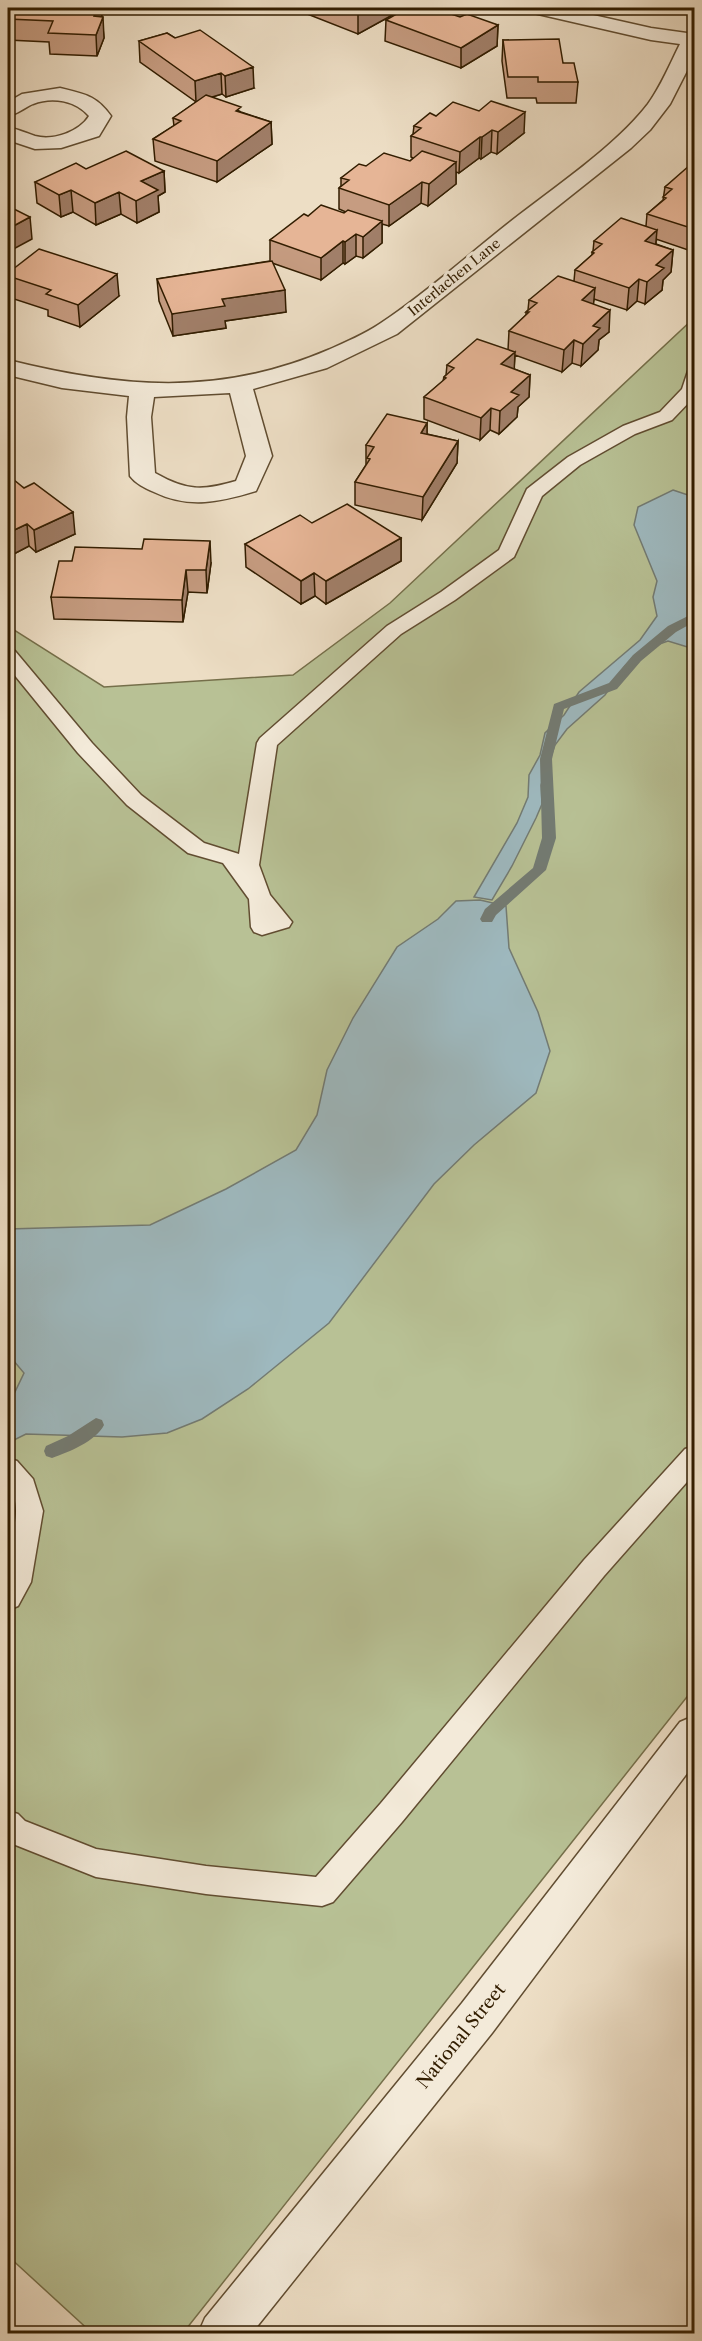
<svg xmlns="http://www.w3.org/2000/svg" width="702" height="2341" font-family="'Libre Caslon Text',serif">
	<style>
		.green { fill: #b8c195; stroke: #756f4a; stroke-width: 1.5 }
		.water { fill: #9eb9bf; stroke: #737b73; stroke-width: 1.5 }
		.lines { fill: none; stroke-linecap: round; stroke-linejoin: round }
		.stream { fill: #737b73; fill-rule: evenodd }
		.service-casing { stroke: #614d31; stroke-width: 3 }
		.minor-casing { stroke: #614d31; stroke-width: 3 }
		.service { fill: #f3ead9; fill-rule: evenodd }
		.minor { fill: #f3ead9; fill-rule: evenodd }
		.wall { fill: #c69c81; stroke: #321d00; stroke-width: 1.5 }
		.shaded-wall { fill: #a17f69; stroke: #321d00; stroke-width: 1.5 }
		.building { fill: #e6b596; stroke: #321d00; stroke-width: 1.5 }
		.labels { text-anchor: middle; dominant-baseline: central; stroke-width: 6; stroke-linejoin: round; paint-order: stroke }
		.far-street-label { font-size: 14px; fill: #321d00; stroke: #f3ead9 }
		.near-street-label { font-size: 18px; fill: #321d00; stroke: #f3ead9 }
	</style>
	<rect width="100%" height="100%" fill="#eddec5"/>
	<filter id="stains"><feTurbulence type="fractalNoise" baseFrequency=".00333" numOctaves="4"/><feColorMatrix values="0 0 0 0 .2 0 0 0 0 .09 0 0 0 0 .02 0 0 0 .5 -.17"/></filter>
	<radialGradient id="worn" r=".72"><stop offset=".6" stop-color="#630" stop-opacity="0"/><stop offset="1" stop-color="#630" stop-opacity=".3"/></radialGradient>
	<path class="green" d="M694 318V1688L183 2333H92L8 2256V626L104 687 293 675 390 603Z"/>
	<path class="water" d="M673 490 694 497V649L668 641 642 650 625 666 605 695 567 729 555 745 541 785 542 804 536 818 512 866 492 900 474 897 517 823 528 797 529 775 540 755 545 733 564 715 579 692 640 640 657 616 653 597 657 581 634 525 638 507Z
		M480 900 506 906 509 948 538 1012 550 1051 536 1093 474 1145 434 1184 329 1323 248 1389 202 1419 167 1433 122 1437 26 1434 8 1443V1401L13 1396 24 1373 8 1354V1229L150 1225 226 1189 296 1150 317 1115 327 1070 353 1018 397 947 438 919 456 901Z"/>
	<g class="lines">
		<path class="stream" d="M694 613V622L676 632 641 661 617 689 564 709 552 759 556 838 546 870 496 915 492 922H482L480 919 485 909 533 868 542 838 540 759 554 704 609 683 633 655 668 626Z
			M96 1418 102 1420 104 1425C96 1441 69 1452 52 1458L46 1456 44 1451 46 1446 68 1436Z"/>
		<g class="service-casing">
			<path id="service" d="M694 370V397L672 420 635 434 580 465 542 496 514 557 455 600 401 634 277 745 259 865 270 895 292 922 289 927 262 935 254 932 251 927 249 899 223 863 188 853 127 805 78 753 8 667V649L15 651 92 743 141 795 204 843 239 854 257 743 260 738 387 626 441 592 499 550 527 489 568 457 623 426 660 412 682 389 688 371Z
				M694 1446V1474L604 1576 402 1822 333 1902 322 1906 206 1894 96 1877 8 1842V1811L18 1814 25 1821 96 1849 206 1866 316 1877 381 1803 584 1560 685 1449Z
				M8 1458 17 1461 33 1479 43 1511 31 1582 18 1606 8 1610C6 1594 6 1575 8 1559 10 1536 25 1506 8 1487Z"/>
		</g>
		<g class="minor-casing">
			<path id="minor" d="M528 8H562L651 28 694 34V57L670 104 650 130 631 148 397 334 327 368 253 389 272 456 256 491C220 502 189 509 154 492 145 488 136 484 130 476L127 417 129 396 62 388 8 375V360C121 388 218 397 328 350 346 342 365 334 381 323 425 294 468 255 510 222 553 188 615 147 648 104 661 86 670 64 680 44L651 40 538 14 531 12ZM230 393 246 456 236 481C202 491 187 491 155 473L151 417 154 397Z
				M60 88C84 94 96 95 111 116L99 136 61 148 35 149 8 140V127C17 129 26 133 35 136 53 141 79 132 89 116 76 101 53 96 33 104 24 108 17 114 8 116V102L22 94Z
				M694 1716V1764L492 2033 251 2334H198L205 2318 462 2003 680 1722Z"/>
		</g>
		<use href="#service" class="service"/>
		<use href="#minor" class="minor"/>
	</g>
	<path class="wall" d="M8 8H101L104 38 97 56 50 54 49 42 8 40Z
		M292 8H396V13L358 34Z
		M460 17 498 25 497 46 461 68 385 41 386 20Z
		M167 33 254 88 226 97 222 94 212 97 241 112 271 122 272 144 217 182 155 161 153 139 174 126 173 118 196 102 140 62 139 41Z
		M503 40 563 63 578 82 576 103H537L536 98H507L502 61Z
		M436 116 524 133 497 154 491 152 481 159 479 158 459 173 456 172V184L428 206 421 203 389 226 382 224V243L363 258 356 256 345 264 343 263 321 280 272 263 286 312 225 321 226 328 173 336 159 301 157 279 270 261V240L308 216 344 213 346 212 339 209V188L341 186V178L366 166 410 161 413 158 411 157V136L413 134 414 126Z
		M694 166V252L656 239V244L673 250 671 272 663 280 662 290 645 304 637 301 627 310 594 299 593 304 609 332 599 340 598 350 581 366 572 363 562 372 515 355 514 369 530 375 529 397 518 407 517 417 499 434 490 430 480 440 424 419V397L443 381 444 377 446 375 447 365 508 350 509 331 526 315V312L528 310 529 300 574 281 575 270 592 255V252L593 251 594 241 646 226 647 214 663 200 665 187Z
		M86 169 164 171 165 192 158 196 159 212 137 223 121 214 96 225 73 212 61 217 37 203 35 182Z
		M8 273 119 296 80 327 48 316V310L8 297Z
		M427 423V434L458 441 457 463 422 520 355 505V482L366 465V445Z
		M24 488 75 534 36 552 29 546 8 557Z
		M312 523 401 538V561L326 604 315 596 301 604 246 567 245 544Z
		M211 563 207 593 188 592 183 622 54 619 51 597Z"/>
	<path class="shaded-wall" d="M97 8H101L102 18 94 16Z
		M368 8H396V13L358 34V13Z
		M103 17 104 38 97 56 96 35Z
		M498 25 497 46 461 68V48Z
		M253 67 254 88 226 97 225 76Z
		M221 73 222 94 196 102 195 81Z
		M525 112 524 133 497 154 498 132Z
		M271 122 272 144 217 182V161Z
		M492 130 491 152 481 159 482 137Z
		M480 137 479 158 459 173 460 152Z
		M456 162V184L428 206 429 184Z
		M164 171 165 192 158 196 159 212 137 223 136 201 141 181Z
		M422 182 421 203 389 226V205Z
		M71 190 73 212 61 217 59 195Z
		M119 192 121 214 96 225 95 203Z
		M30 217 32 239 8 252V229Z
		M382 221V243L363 258V237Z
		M657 230 655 252 645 241Z
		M356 234V256L345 264V242Z
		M343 241V263L321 280V258Z
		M673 250 671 272 663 280 662 290 645 304 647 282 656 265Z
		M117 274 119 296 80 327 78 305Z
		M639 279 637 301 627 310 629 288Z
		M595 288 593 310 582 300Z
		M285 290 286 312 225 321 226 328 173 336 172 314 222 299Z
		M610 310 609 332 599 340 598 350 581 366 583 344 593 326Z
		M574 340 572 363 562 372 564 350Z
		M515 352 514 375 501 364Z
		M530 375 529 397 518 407 517 417 499 434 500 411 511 392Z
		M491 408 490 430 480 440 481 418Z
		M427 423V445L421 433Z
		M458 441 457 463 422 520 423 497Z
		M73 512 75 534 36 552 34 530Z
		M27 524 29 546 8 557V533Z
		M401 538V561L326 604V581Z
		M210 541 211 563 207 593 206 570Z
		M186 570 188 592 183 622 182 600Z
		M314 573 315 596 301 604V581Z"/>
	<path class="building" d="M8 8H97L94 16 103 17 96 35 48 33 53 21 8 19Z
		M345 8H368L358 13Z
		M407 8H433L460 17 467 14 498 25 461 48 386 20Z
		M200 30 253 67 225 76 221 73 195 81 139 41 167 33 175 38Z
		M559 39 563 63H574L578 82H538V77H508L503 40Z
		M206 95 241 107 236 111 271 122 217 161 153 139 181 121 173 118Z
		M491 101 525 112 498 132 492 130 482 137H480L460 152 411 136 421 128 414 126 430 113 436 116 453 102 479 111Z
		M126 151 164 171 141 181 158 190 136 201 119 192 95 203 71 190 59 195 35 182 76 163 86 169Z
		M422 151 456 162 429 184 422 182 389 205 339 188 349 180 341 178 359 164 366 166 384 153 410 161Z
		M690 165 694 166V229L647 214 666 198 663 197 672 189 665 187Z
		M321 205 344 213 348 210 382 221 363 237 356 234 345 242 343 241 321 258 270 240 304 214 308 216Z
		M8 206 30 217 8 229Z
		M621 218 657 230 645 241 673 250 656 265 664 268 647 282 639 279 629 288 575 270 594 253 592 252 602 244 594 241Z
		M39 249 117 274 78 305 46 294 51 290 8 276V273Z
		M272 261 285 290 222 299 225 306 172 314 157 279Z
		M558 276 595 288 582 300 610 310 593 326 600 328 583 344 574 340 564 350 509 331 529 312H526L537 303 529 300Z
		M477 339 515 352 501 364 530 375 511 392 519 395 500 411 491 408 481 418 424 397 446 378 444 377 454 368 447 365Z
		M387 414 427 423 421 433 458 441 423 497 355 482 370 459 367 458 374 447 366 445Z
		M8 475 24 488 34 483 73 512 34 530 27 524 8 533Z
		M347 504 401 538 326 581 314 573 301 581 245 544 300 515 312 523Z
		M144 539 210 541 206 570H186L182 600 51 597 59 561H72L75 547 142 549Z"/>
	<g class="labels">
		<g class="far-street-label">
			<text transform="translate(454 277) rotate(-39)">Interlachen Lane</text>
		</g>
		<g class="near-street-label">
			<text transform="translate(461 2036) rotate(-51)">National Street</text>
		</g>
	</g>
	<rect width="702" height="2341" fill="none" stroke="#eddec5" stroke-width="30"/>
	<rect x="9" y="9" width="684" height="2323" fill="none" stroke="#321d00" stroke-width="3"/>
	<rect x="15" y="15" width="672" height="2311" fill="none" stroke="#321d00" stroke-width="1.5"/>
	<rect width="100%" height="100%" filter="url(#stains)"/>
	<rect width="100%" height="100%" fill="url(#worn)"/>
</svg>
